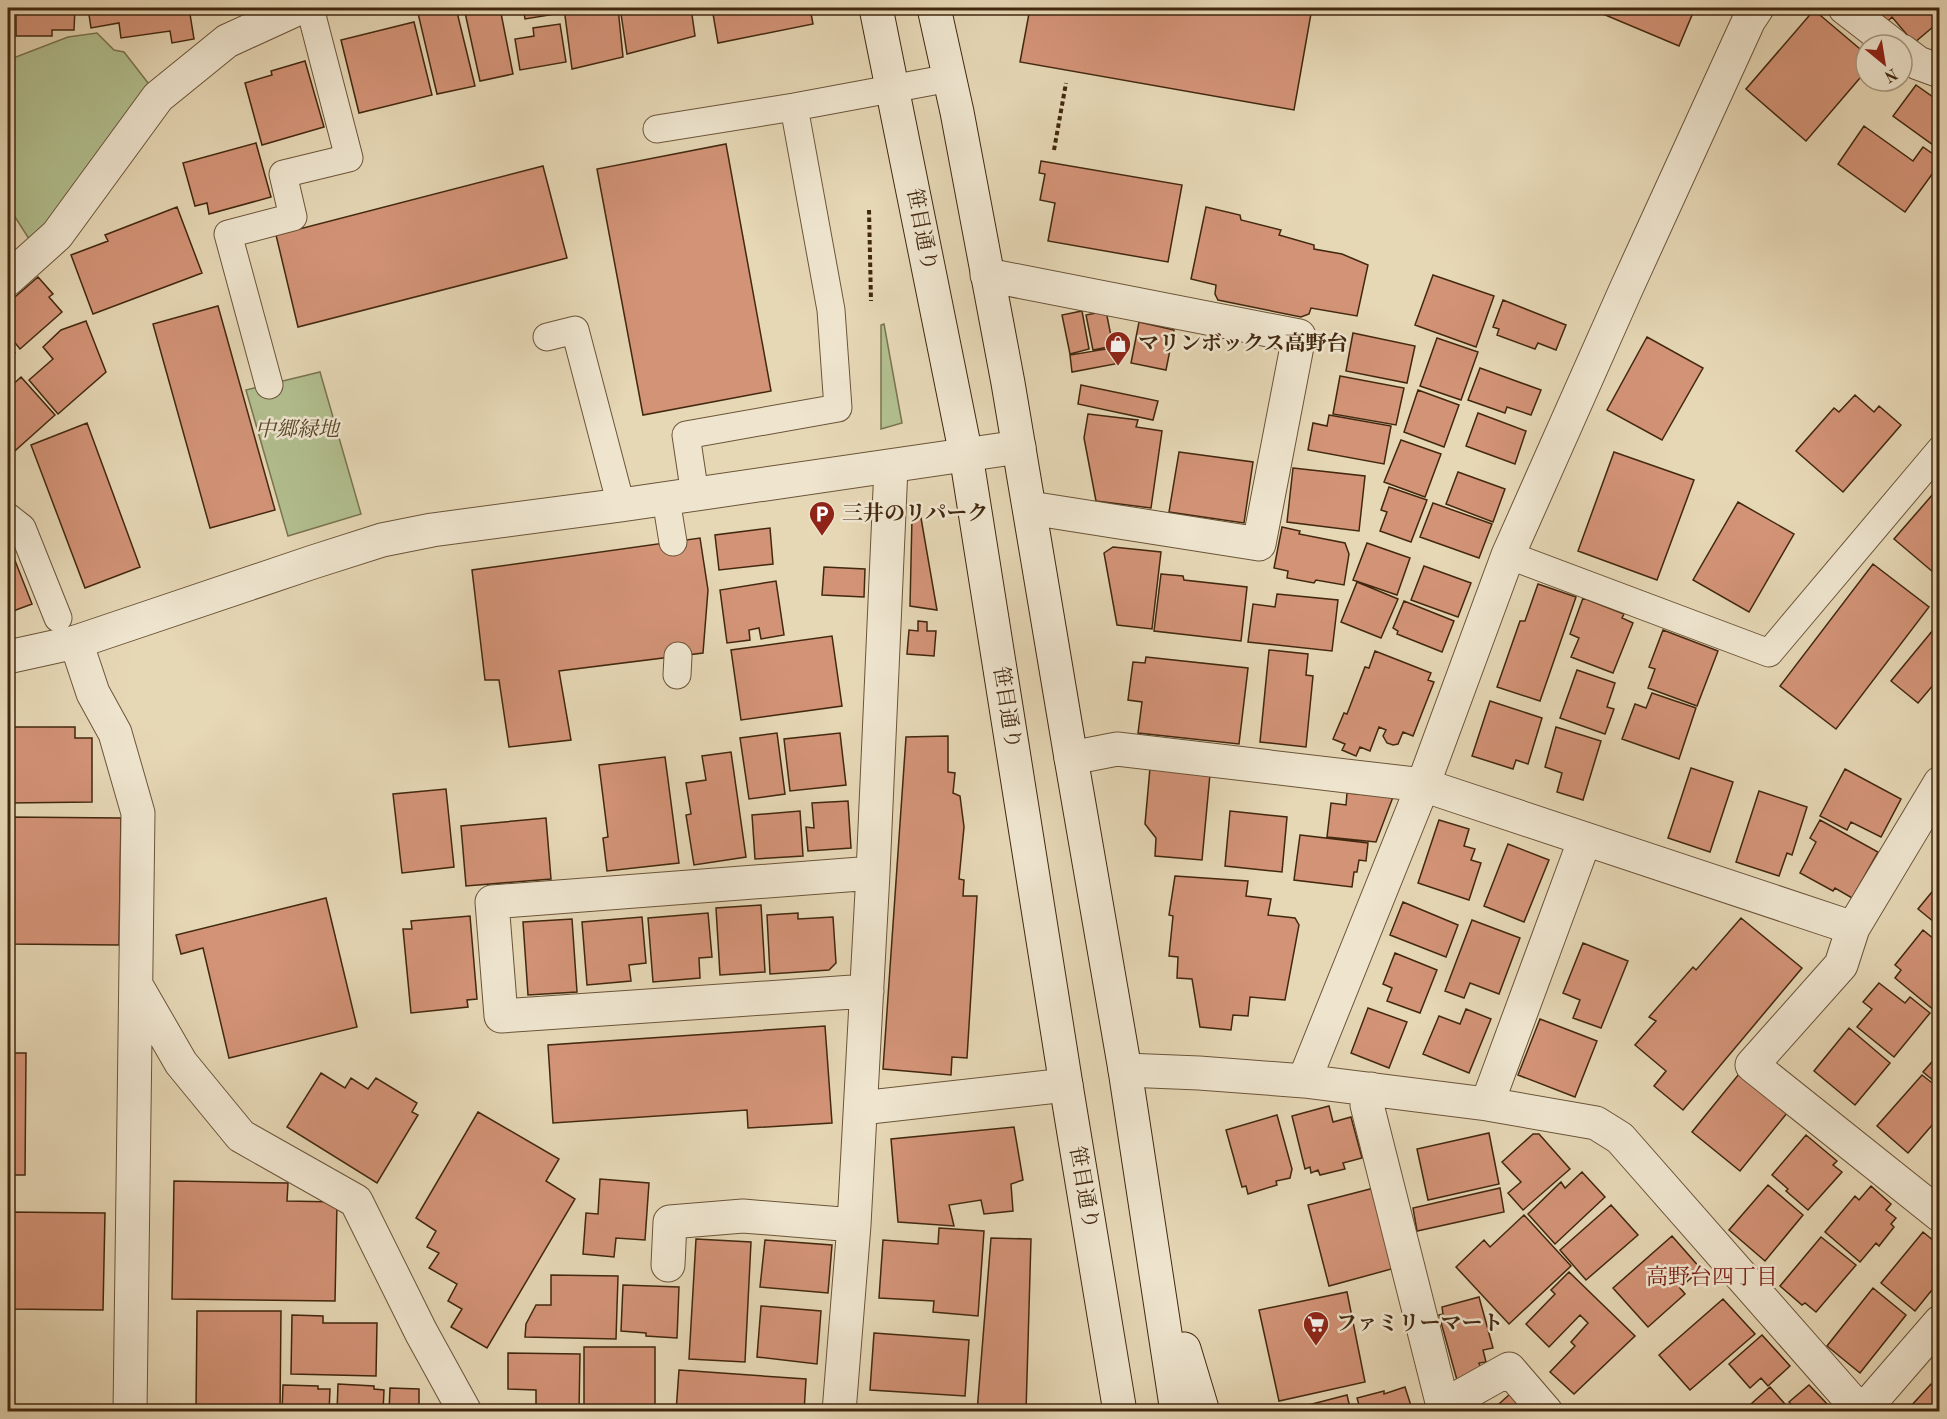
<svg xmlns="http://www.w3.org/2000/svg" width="1947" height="1419" font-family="'Old Standard TT','Noto Serif JP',serif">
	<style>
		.green { fill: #b2bf8f; stroke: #7a744f; stroke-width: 1.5 }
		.building { fill: #d39377; stroke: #42280f; stroke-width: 1.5 }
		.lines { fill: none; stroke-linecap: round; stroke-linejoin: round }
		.service-casing { stroke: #6b5438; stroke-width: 29 }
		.minor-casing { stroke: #6b5438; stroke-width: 35 }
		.tertiary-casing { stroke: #6b5438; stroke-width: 35 }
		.secondary-casing { stroke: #42280f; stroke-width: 35 }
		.path { stroke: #42280f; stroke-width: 4; stroke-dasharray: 4.5 3; stroke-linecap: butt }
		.service { stroke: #efe5cf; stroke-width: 27 }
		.minor { stroke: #efe5cf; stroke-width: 33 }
		.tertiary { stroke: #efe5cf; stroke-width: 33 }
		.secondary { stroke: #efe5cf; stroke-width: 33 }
		.labels { text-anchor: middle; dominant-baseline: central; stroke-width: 5; stroke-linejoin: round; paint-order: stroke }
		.street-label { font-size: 21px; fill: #42280f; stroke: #efe5cf }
		.poi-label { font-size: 21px; font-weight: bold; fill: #42280f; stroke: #efe5cf; text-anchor: start }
		.park-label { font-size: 21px; font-style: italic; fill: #584629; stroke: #efe5cf }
		.neighbourhood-label { font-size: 22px; fill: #7a1f14; stroke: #efe5cf }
	</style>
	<rect width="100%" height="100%" fill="#e6d7b5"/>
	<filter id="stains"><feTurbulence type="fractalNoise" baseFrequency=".00333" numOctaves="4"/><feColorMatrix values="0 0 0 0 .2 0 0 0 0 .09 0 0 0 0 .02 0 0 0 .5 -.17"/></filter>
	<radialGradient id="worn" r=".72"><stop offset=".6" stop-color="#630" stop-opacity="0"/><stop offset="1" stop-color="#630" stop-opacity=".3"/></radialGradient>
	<path class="green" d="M97 33 114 50 124 52 152 88 31 242 8 206V60L68 37Z
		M884 324 902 423 881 429V325Z
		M320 372 361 514 288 536 246 390Z"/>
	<path class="building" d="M8 8H10L11 46H8Z
		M16 8H75L74 30H52V36H16Z
		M88 8H189L194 39 172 43 170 31 121 38 119 23 91 28Z
		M425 8H456L475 86 437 94 417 9Z
		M464 8H500L513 74 480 81Z
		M523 8H555L556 14 525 19Z
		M564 8H618L623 57 572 69Z
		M641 8H691L695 36 627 54 621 14 641 11Z
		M712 8H810L813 24 718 43Z
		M1030 8H1312L1294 110 1020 62Z
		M1591 8H1695L1679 46 1591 9Z
		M1875 8H1940V21L1914 43 1892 17 1887 22Z
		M1814 10 1866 54V71L1806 141 1746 89Z
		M414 22 432 95 359 113 341 40Z
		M560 24 566 62 520 70 515 39 534 36 533 28Z
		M305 61 324 127 262 145 245 83 272 75 271 71Z
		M1916 85 1940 102V150L1893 116Z
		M1864 126 1913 161 1923 147 1940 159V163L1905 212 1838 164Z
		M256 143 271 197 209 214 207 203 195 206 183 163Z
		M726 144 771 391 643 415 597 169Z
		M1041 161 1182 185 1168 262 1048 241 1055 203 1040 200 1045 174 1039 173Z
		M543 166 567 258 298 327 276 235Z
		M177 207 202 273 93 314 71 255 108 241 105 235Z
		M1206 207 1240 215 1241 220 1281 230 1279 235 1314 245V249L1342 254 1368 265 1357 316 1311 308 1309 314 1301 317 1218 300 1215 294 1216 285 1191 279Z
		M1433 275 1494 296 1476 347 1415 325Z
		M38 277 53 294 49 297 62 312 20 349 8 334V303Z
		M1503 300 1566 325 1556 350 1538 343 1535 349 1497 335 1499 329 1493 327Z
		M218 306 275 510 210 528 153 324Z
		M1082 311 1089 349 1070 354 1062 315Z
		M1106 311 1113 346 1093 350 1086 315Z
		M86 321 106 372 58 414 29 380 53 359 43 347 61 330Z
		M1139 322 1174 330 1166 370 1131 363Z
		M1353 333 1415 346 1407 383 1346 371Z
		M1647 337 1703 368 1662 440 1607 410Z
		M1437 338 1478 352 1461 400 1420 386Z
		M8 344 15 353 8 360Z
		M1112 348 1115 364 1072 372 1070 355Z
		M1480 368 1541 390 1531 415 1507 407 1505 413 1468 400Z
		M1340 376 1404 388 1396 425 1333 414Z
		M21 377 55 415 8 457V389Z
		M1081 385 1158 401 1153 420 1078 404Z
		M1418 390 1459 405 1444 447 1404 432Z
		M1855 395 1874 412 1879 406 1901 425 1843 492 1796 451 1834 408 1839 412Z
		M1478 413 1526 431 1515 464 1466 446Z
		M1088 414 1138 420 1136 427 1162 431 1151 508 1096 501 1084 438Z
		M1329 415 1391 426 1384 464 1308 450 1313 423 1327 426Z
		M87 423 140 567 85 588 31 445Z
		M1401 440 1441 454 1425 497 1384 482Z
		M1179 452 1253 462 1244 523 1169 512Z
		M1614 452 1694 480 1657 580 1578 551Z
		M1293 468 1365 476 1359 531 1287 522Z
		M1458 472 1505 489 1493 522 1446 504Z
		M1940 486V578L1894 539Z
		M1389 487 1427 500 1411 542 1380 531 1387 512 1381 510Z
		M1738 502 1794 534 1749 612 1693 580Z
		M1433 503 1492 524 1479 558 1420 537Z
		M912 517 921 518 937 610 910 606Z
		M1282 527 1300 531 1299 534 1345 543 1349 554 1344 585 1316 580 1314 583 1287 578 1288 571 1274 568Z
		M770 528 773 564 719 570 715 535Z
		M700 538 708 590 703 653 559 671 571 740 509 747 499 680H485L472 570Z
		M1367 543 1410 558 1397 595 1353 580Z
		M1113 547 1161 552 1152 629 1117 625 1104 553Z
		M12 553 32 604 8 613V555Z
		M1873 564 1929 607 1836 729 1780 686Z
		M1424 566 1471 583 1458 617 1411 600Z
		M824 567 865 569 864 597 822 595Z
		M1161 574 1183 576 1184 580 1247 587 1241 641 1154 631Z
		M776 581 784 635 761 639 759 628 749 630 750 640 727 643 720 590Z
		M1357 582 1398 599 1381 638 1341 622Z
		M1538 584 1576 597 1540 701 1497 687 1520 621H1525Z
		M1277 594 1338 600 1332 651 1248 642 1253 604 1275 607Z
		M1583 598 1624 614 1622 618 1633 623 1613 673 1571 657 1579 638 1570 634Z
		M1404 601 1454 621 1442 652 1397 634 1398 631 1393 628Z
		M918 621 927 622V631H936L934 656 907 654 909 630 918 631Z
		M1938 624 1940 677 1918 703 1891 681Z
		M1663 630 1718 651 1697 706 1648 688 1655 669 1649 667Z
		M832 636 842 706 741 720 731 650Z
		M1269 650 1308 654 1306 675 1313 676 1306 747 1260 742Z
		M1375 651 1431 673 1428 680 1434 682 1413 736 1403 732 1398 744 1393 745 1387 743 1383 736 1386 730 1379 727 1370 751 1360 747 1356 756 1342 750 1345 744 1333 739 1344 713 1347 714 1365 667 1369 668Z
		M1146 657 1248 668 1239 744 1138 733 1142 702 1128 700 1133 662 1145 663Z
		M1577 670 1615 683 1607 707 1614 709 1605 734 1560 718Z
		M1652 693 1696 708 1679 759 1622 739 1635 704 1646 708Z
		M1490 701 1542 718 1528 764 1516 760 1513 769 1472 756Z
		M8 727H75V738H92V802L8 803Z
		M1556 727 1601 741 1583 800 1557 792 1562 773 1545 767Z
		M777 733 785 794 749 799 740 738Z
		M840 733 846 785 790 791 784 739Z
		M948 736V772L955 773 953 793 960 796 964 827 959 879 964 880 963 896H977L967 1058 952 1057 951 1075 883 1069 906 737Z
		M731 752 746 857 694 865 686 815 691 814 686 783 706 780 702 756Z
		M665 757 679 863 607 871 603 838 608 837 599 765Z
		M1150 768 1210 774 1202 860 1155 856 1156 838 1145 824Z
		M1691 768 1733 782 1710 852 1668 838Z
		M1845 769 1901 799 1881 837 1851 822 1847 830 1820 816Z
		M446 789 454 867 402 873 393 794Z
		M1759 791 1807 807 1792 855 1787 853 1779 876 1736 862Z
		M1347 793 1393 797 1376 842 1327 837 1331 803 1346 805Z
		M848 801 851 848 808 851 806 827 814 828 812 803Z
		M800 811 803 856 755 859 752 815Z
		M1230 811 1287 817 1282 872 1225 866Z
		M8 817 121 818 119 945 8 944Z
		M546 818 551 879 466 886 461 826Z
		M1439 820 1469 829 1464 846 1475 849 1471 860 1481 863 1469 900 1418 883Z
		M1820 820 1878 852 1852 898 1835 888 1833 891 1800 873 1816 842 1810 838Z
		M1300 835 1368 843 1366 861 1359 860 1357 872H1354L1352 887 1294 880Z
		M1508 844 1549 860 1524 922 1484 906Z
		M1175 876 1248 881 1246 896 1271 899 1268 915 1295 918 1299 925 1285 1000 1250 997 1248 1016 1233 1015 1231 1030 1200 1027 1192 979 1177 978 1178 957 1169 956 1173 916 1169 915Z
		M1940 882V927L1918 909Z
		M326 898 357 1027 229 1058 203 948 181 954 176 935Z
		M1403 902 1458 925 1446 957 1390 935Z
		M761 905 765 972 720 975 716 908Z
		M708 913 712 957 699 958 700 978 653 982 648 918Z
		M798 913V919L833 917 836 963 829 970 770 974 767 915Z
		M470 916 477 999 467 1000 468 1007 411 1013 403 929H412L411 921Z
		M642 917 646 963 629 965 631 981 587 985 582 922Z
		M1741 918 1802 968 1683 1110 1654 1086 1666 1071 1635 1045 1656 1021 1649 1017 1693 967 1696 970Z
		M572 919 577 992 528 995 523 922Z
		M1472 920 1520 938 1499 994 1470 983 1464 998 1445 991Z
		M1923 930 1940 944V1006L1935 1011 1895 978 1901 970 1895 965Z
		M1583 943 1628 961 1601 1028 1573 1018 1580 1000 1563 993Z
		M1395 953 1437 970 1420 1013 1387 1001 1392 988 1383 984Z
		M1879 983 1905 1003 1910 997 1930 1013 1894 1057 1857 1027 1872 1009 1863 1002Z
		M1368 1008 1407 1022 1389 1068 1351 1053Z
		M1466 1009 1491 1019 1469 1073 1423 1054 1439 1016 1460 1024Z
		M1540 1019 1597 1041 1575 1097 1518 1075Z
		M825 1026 832 1123 748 1128 747 1110 553 1123 548 1045Z
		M1849 1028 1890 1063 1855 1105 1814 1071Z
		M1940 1045V1086L1923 1072 1939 1054 1934 1051Z
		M8 1053H26L25 1175H8Z
		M321 1073 345 1088 351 1078 368 1089 376 1078 417 1103 412 1112 418 1115 377 1183 287 1127Z
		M1739 1074 1787 1113 1740 1171 1692 1132Z
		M1922 1075 1940 1089V1116L1908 1153 1877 1126Z
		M1329 1106 1333 1122 1351 1117 1362 1158 1343 1163 1345 1169 1320 1175 1318 1170 1311 1173 1310 1167 1305 1169 1292 1116Z
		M478 1112 559 1159 546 1181 575 1199 487 1348 451 1327 462 1309 448 1301 457 1284 429 1268 439 1253 427 1247 436 1231 416 1218Z
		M1277 1115 1292 1169 1290 1178 1276 1181 1277 1185 1248 1194 1246 1186 1242 1187 1226 1130Z
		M1014 1127 1023 1180 1011 1184 1013 1211 984 1214 981 1200 949 1205 954 1226 898 1222 891 1139Z
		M1489 1133 1499 1184 1428 1200 1417 1149Z
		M1533 1134H1539L1570 1169 1523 1210 1508 1193 1521 1182 1502 1162Z
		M1806 1135 1837 1161 1833 1165 1842 1172 1808 1210 1786 1191 1788 1189 1772 1175Z
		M1582 1172 1605 1197 1555 1244 1528 1214 1561 1182 1565 1188Z
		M600 1179 649 1183 645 1240 616 1238 614 1257 583 1254 586 1213 598 1214Z
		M174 1181 288 1183 287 1201 337 1202 335 1301 172 1299Z
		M1768 1185 1803 1215 1765 1261 1729 1230Z
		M1871 1186 1891 1204 1886 1210 1896 1218 1891 1224 1894 1227 1879 1246 1876 1243 1860 1262 1825 1232 1855 1196 1859 1200Z
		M1374 1188 1395 1268 1329 1286 1308 1205Z
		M1500 1188 1504 1212 1417 1231 1413 1208Z
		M1611 1205 1638 1235 1586 1280 1560 1250Z
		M8 1212 105 1213 103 1310 8 1309Z
		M1524 1215 1571 1266 1509 1324 1456 1267 1484 1240 1490 1247Z
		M939 1228 984 1231 978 1316 933 1312 934 1301 879 1298 883 1240 938 1244Z
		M1923 1232 1940 1246V1280L1915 1311 1881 1283Z
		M1672 1236 1701 1269 1680 1288 1685 1294 1648 1327 1613 1288Z
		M1821 1237 1856 1265 1816 1312 1805 1303 1802 1305 1780 1286Z
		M991 1238 1031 1239 1026 1412H977Z
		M696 1239 751 1242 745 1362 689 1359Z
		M765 1240 832 1245 828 1293 760 1287Z
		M1569 1272 1635 1336 1574 1394 1550 1372 1575 1346 1571 1342 1588 1323 1580 1315 1549 1347 1526 1324 1555 1294 1551 1290Z
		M551 1275 618 1276 616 1339 525 1337 526 1324 536 1305H551Z
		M623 1285 679 1287 677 1338 646 1336V1333L621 1331Z
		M1873 1288 1906 1315 1860 1373 1827 1346Z
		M1347 1292 1365 1382 1279 1401 1259 1310Z
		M1479 1297 1493 1348 1483 1350 1486 1362 1479 1363 1482 1373 1457 1380 1439 1315 1443 1314 1442 1307Z
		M1723 1299 1755 1334 1690 1390 1659 1355Z
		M761 1306 821 1311 817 1364 757 1357Z
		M197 1311H281L280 1412H196Z
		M292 1315 323 1316V1323H377L376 1376 291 1374Z
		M874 1333 969 1340 965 1396 870 1390Z
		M1762 1335 1790 1366 1768 1386 1761 1378 1750 1388 1729 1364Z
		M584 1347H655V1412H584Z
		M508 1353 580 1354 579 1412H536V1390L508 1389Z
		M679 1370 806 1379 804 1412H676Z
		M338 1384 374 1386V1389L384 1390 383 1412H337Z
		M1931 1384 1940 1392V1412H1918L1911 1406Z
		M283 1385 318 1386V1389H330L329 1412H282Z
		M1809 1385 1829 1406 1823 1412H1795L1797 1410 1789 1402Z
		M1405 1387 1413 1412H1361L1357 1398 1384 1391V1394Z
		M1770 1387 1792 1412H1742Z
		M390 1388 419 1389V1411L424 1412H389Z
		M1510 1394 1525 1412H1490Z
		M1347 1395 1351 1412H1285V1411Z"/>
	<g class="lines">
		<g class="service-casing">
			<path id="service" d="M657 129 794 107 950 78
				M547 337 575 330 621 505
				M269 385 228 234 293 217 283 174 349 158 310 8
				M695 495 686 435 838 408 831 310 794 107
				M666 499 673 542
				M8 517 22 528 58 618
				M1508 555 1769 653 1940 450
				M677 675 678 656"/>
		</g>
		<g class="minor-casing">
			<path id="minor" d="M1845 8 1893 45
				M1902 51 1918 63 1940 71
				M987 275 1299 336 1259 544 1030 508
				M8 279 57 235 158 97 227 41 299 8
				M76 642 93 693 115 733 138 813 130 1412
				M1071 758 1117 749 1423 785 1853 928
				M1940 783 1853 928 1841 965 1752 1065 1940 1215
				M136 985 181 1063 241 1136 356 1201 421 1332 465 1412
				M867 991 501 1016 492 902 873 873
				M1125 1070 1199 1073 1304 1081 1487 1104 1596 1123 1620 1138 1861 1412
				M1304 1081 1423 785 1508 555 1627 287 1749 20 1757 8
				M1371 1089 1367 1105 1443 1406 1509 1369 1546 1412
				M1487 1104 1585 839
				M861 1108 1066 1085
				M668 1265 670 1222 743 1216 854 1225
				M839 1412 854 1225 873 873 891 467
				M1862 1412 1940 1322"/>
		</g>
		<g class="tertiary-casing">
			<path id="tertiary" d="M8 657 76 642 313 562 382 540 432 530 621 505 1019 447"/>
		</g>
		<g class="secondary-casing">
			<path id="secondary" d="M876 8 966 455 1066 1085 1120 1412
				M934 8 957 112 1008 383 1071 758 1125 1070 1177 1412
				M1184 1349 1203 1412"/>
		</g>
		<path class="path" d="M1054 150 1066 83
			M869 210 871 301"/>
		<use href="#service" class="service"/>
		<use href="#minor" class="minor"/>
		<use href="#tertiary" class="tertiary"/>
		<use href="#secondary" class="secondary"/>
	</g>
	<defs>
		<g id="shop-pin" transform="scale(1.35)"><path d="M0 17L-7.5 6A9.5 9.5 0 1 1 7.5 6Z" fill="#8f2418" stroke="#efe5cf"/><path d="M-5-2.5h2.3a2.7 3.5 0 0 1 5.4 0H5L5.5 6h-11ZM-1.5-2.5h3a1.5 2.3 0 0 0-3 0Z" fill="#fff"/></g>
		<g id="parking-pin" transform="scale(1.35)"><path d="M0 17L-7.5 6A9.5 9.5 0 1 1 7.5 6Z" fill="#8f2418" stroke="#efe5cf"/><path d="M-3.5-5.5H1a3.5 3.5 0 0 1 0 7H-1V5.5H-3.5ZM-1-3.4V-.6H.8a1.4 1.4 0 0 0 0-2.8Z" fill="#fff"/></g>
		<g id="supermarket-pin" transform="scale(1.35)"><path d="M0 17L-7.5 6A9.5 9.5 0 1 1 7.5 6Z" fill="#8f2418" stroke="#efe5cf"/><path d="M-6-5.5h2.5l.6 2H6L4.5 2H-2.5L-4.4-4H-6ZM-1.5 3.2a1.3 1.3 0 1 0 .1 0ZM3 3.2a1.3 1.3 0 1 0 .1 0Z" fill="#fff"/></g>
	</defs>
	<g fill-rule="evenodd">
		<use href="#shop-pin" x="1118" y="344"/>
		<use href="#parking-pin" x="822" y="514"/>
		<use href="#supermarket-pin" x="1316" y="1324"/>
	</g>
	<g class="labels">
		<g class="street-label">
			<text transform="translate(921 230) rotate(79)">笹目通り</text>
			<text transform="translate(1006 708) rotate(81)">笹目通り</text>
			<text transform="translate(1083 1188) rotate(80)">笹目通り</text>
		</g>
		<g class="poi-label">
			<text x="1138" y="344">マリンボックス高野台</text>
			<text x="842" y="514">三井のリパーク</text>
			<text x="1336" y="1324">ファミリーマート</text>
		</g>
		<g class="park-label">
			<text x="297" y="430">中郷緑地</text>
		</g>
		<g class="neighbourhood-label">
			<text x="1712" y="1278">高野台四丁目</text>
		</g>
	</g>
	<rect width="1947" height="1419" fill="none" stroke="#e6d7b5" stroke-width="30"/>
	<rect x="9" y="9" width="1929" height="1401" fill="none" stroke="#42280f" stroke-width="3"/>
	<rect x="15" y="15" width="1917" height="1389" fill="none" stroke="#42280f" stroke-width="1.5"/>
	<g transform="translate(1884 63) rotate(150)"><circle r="28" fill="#efe5cf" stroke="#aa9982" stroke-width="1.5"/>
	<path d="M0-4.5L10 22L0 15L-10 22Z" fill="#8f2418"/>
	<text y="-9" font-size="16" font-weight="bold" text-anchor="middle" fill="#42280f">N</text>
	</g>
	<rect width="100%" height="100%" filter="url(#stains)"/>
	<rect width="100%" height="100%" fill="url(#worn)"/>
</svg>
